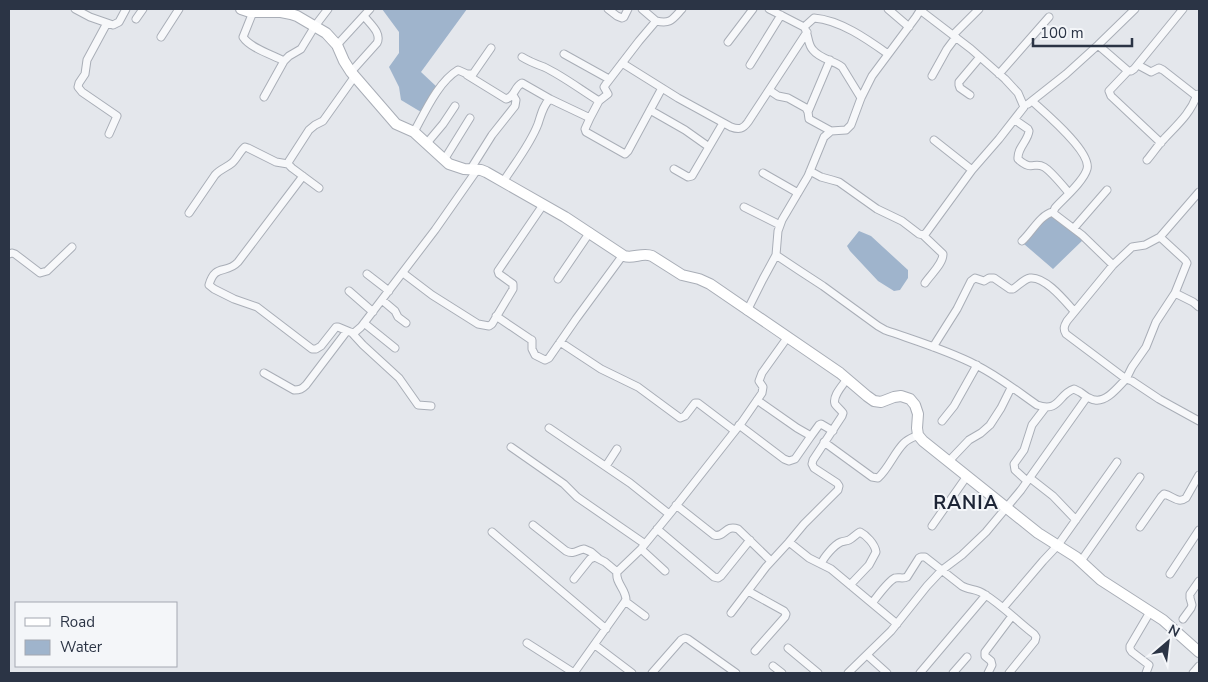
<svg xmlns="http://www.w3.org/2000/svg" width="1208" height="682" font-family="'Nunito Sans',sans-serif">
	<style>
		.water { fill: #9fb4cc }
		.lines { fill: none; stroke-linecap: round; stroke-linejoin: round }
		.street-casing { stroke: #a9aeb7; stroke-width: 9 }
		.secondary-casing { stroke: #a9aeb7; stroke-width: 12 }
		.street { stroke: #f7f8fa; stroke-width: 7 }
		.secondary { stroke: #fff; stroke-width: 10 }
		.labels { text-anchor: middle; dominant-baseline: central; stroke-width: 4; stroke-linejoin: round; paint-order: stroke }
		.district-label { font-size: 19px; font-weight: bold; letter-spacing: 1px; fill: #1d2536; stroke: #f4f6f9 }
	</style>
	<rect width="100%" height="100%" fill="#e4e7ec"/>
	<path class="water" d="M382 9H467L421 72 438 88 421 112 401 100 399 87 389 67 399 53V32Z
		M1051 214 1084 239 1053 269 1024 244 1040 219Z
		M859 231 871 236 908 270V278L900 290 894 291 878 281 850 251 847 246Z"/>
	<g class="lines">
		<g class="street-casing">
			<path id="street" d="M75 9 90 17 113 25 119 22 126 9
				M608 9 617 16 622 18 624 17 628 9
				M642 9 656 21
				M769 9 804 27C809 34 807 44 813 50 820 59 833 60 842 67L861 98
				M888 9 909 27
				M253 12 243 37C250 48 273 55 284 61
				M136 19 143 9
				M107 23 87 60 85 74 79 83 78 87 82 92 117 116 109 134
				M804 27 814 18C840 20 867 39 888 54
				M953 35 979 9
				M161 37 179 9
				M728 42 753 9
				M337 45 370 9
				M1098 45 1128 71H1131L1134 69 1183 9
				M564 54 609 79
				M522 57C530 62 536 64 544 67 563 76 581 90 599 101
				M622 63 678 98 731 127C739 130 743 129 748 122L807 32
				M750 65 781 15
				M1138 65 1151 72 1159 68 1163 70 1195 95 1199 94
				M1128 71 1109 91 1111 96 1161 143
				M351 72 377 43C382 33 370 24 364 16
				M999 74 1049 17
				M467 75 506 99C515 97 514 87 522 83L550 99
				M932 76 947 49 956 37
				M769 90 778 96 788 98 806 108 808 112 809 119 831 131
				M970 95 960 88 959 85V82L980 57
				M264 97 284 61 289 56 301 49 315 26 328 9
				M1032 101C1044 112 1092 152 1087 169 1084 181 1063 199 1055 208L1053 213 1082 235 1113 265
				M1028 104 1066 74 1098 45 1135 9
				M650 110 685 130 709 147
				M808 112 830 60
				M590 118 599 101 608 94 604 87 606 84 639 41 656 21C671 24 672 20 682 9
				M1015 120 1028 129 1029 131C1028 141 1017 148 1018 159 1032 172 1034 161 1044 167 1051 171 1063 186 1069 193
				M414 132C425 112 438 82 458 70L467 74H473L491 48
				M934 140 972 170
				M427 143 443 124 455 106
				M444 160 470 118
				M1147 160C1153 153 1158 145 1164 139 1178 124 1190 114 1197 95
				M674 169 688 177 692 176 723 123
				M470 170 492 135 515 106 516 100 513 95
				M810 171 821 177 832 180 839 182 877 209 902 221 919 234 923 235 926 233 972 170 999 139 1024 107 1018 93 1005 79 971 49 920 10
				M763 173 798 193
				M303 176 238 262C226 275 215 263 209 285L214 289 234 299 257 307 312 349H316L321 346 336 327H338L350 332 354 333 361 327 435 230 477 170
				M503 182C515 163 530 145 538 124 541 115 543 105 550 99L590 118 585 129 586 132 625 154 628 151 662 88
				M319 188 292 168 288 164 289 161 309 130 315 125 323 121 355 76
				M1199 192 1160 237 1145 245 1132 247 1113 265 1067 321C1064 326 1063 329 1066 334L1126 379 1132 367 1146 347 1156 322 1175 293 1193 302 1199 307
				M744 207 780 225
				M189 213 215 175C220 169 226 168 232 163 237 159 239 152 245 147L248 148 276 162 288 164
				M1074 228 1107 190
				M923 235 943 254C943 264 931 274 925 283
				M1160 237 1185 260 1187 263 1175 293
				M1022 241C1032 232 1040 215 1053 212
				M9 254 12 253 15 254 40 273 47 271 72 247
				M776 255 800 271 823 286 878 326 885 330C916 341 947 350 976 365 998 376 1017 391 1037 405 1060 413 1058 394 1074 389L1080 392 1087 397
				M403 273 432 295 478 324 489 326 492 324 513 289V284L499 274 498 271 543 205
				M367 274 389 291
				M558 279 590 232
				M349 291 373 312
				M382 300 395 311 398 317 406 323
				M747 311 763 279 776 255 778 231 782 220 808 176 824 137 831 131 846 130 851 125 861 98 872 76 916 17 921 9
				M496 316 530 339 532 340V349L535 355 545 360 549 358 576 319 623 255
				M364 323 395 348
				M352 333 363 345 399 378 418 405 431 406
				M560 342 601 369 638 387 680 418 685 416 695 403H698L735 431
				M933 347 957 309 971 281 975 278 984 281 989 278H994L1010 289H1013C1018 286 1024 279 1030 278 1045 276 1065 301 1074 311
				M264 373 294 390C300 390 302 389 306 385L347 331
				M942 421 954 406 977 365
				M739 425 784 459 789 461 795 459 811 436 797 428 757 400
				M549 428 630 483 669 514
				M811 436 819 425 821 424 833 431
				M824 442 872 477 878 478C889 468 894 453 904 443 908 439 914 437 918 435
				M511 447 564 484 577 497 645 544
				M949 461 969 440 981 433 990 425 1001 408 1011 388
				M606 466 617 449
				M1030 478 1053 496 1076 520
				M1027 481 1015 470 1014 464 1024 450 1032 425 1045 408
				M676 505 714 535C725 538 725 524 738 529L771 561
				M533 525 566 551C574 555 577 550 584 549L591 552 598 558
				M932 526 967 476
				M1140 527 1161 497 1164 494C1173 496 1178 504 1186 498L1199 475
				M657 529 714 577 718 578 721 576 750 540
				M492 532 606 629
				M789 542 809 558 831 569 897 624
				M641 549 665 571
				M1081 561 1140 477
				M821 564C824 557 834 545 841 542 844 541 847 541 849 540 853 538 856 534 860 532 866 535 875 544 876 552L869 565 850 585
				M1170 574 1199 530
				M574 579 590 559 595 557 605 562 617 572
				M748 591 784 611 786 614 785 617 755 651
				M625 601 645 616
				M872 603C877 597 888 581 895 578 899 577 903 579 907 577L919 558 921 557H925L962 586C969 590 977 589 984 594 1002 605 1017 621 1034 634L1036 637 1035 641 1009 673
				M1003 608 1043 561 1058 545 1117 462
				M731 613 766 567 789 542 804 524 838 490 839 486 837 483 814 468 812 464 813 460 842 416 843 413C841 410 837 407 835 404 832 396 843 385 847 379
				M1183 619 1191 608 1192 605 1190 598V594L1199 581
				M527 643 574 673
				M595 645 632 673
				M788 648 818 673
				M867 655 887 673
				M773 666 782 673
				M574 673 626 600C626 589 615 583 617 572L641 549 672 511 742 422 762 393 763 387 759 381 762 373 787 338
				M652 673 681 640 685 638 688 639 736 673
				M848 673 891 631 927 586 942 570 962 555 986 532 1021 490 1087 397C1090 398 1092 400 1095 400 1107 402 1118 387 1126 379L1132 381 1159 399 1199 421
				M920 673 986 595
				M953 673 967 657
				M988 673 992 665 991 661 985 656V652L1012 616
				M1146 673 1149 665 1132 652 1130 649V646L1150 612
				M1193 673 1199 666"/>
		</g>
		<g class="secondary-casing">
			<path id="secondary" d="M241 9 250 12H281L291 14 297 16 326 33 337 45 344 61 351 72 396 124 414 132 449 164 464 169 481 170 486 172 565 217 624 256C634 259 642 252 652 256L682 275 699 279 710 284 840 373 867 396 874 401 881 402 894 397 901 396 910 399 915 405 918 414 917 428 918 435 923 441 1038 533 1076 557 1101 580 1163 620 1199 652"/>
		</g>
		<use href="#street" class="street"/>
		<use href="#secondary" class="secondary"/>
	</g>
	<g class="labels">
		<g class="district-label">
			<text x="966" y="503">RANIA</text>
		</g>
	</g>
	<rect width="1208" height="682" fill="none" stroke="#2b3445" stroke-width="20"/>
	<rect x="15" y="602" width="162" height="65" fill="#f4f6f9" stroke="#a4a8b1"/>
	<rect x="25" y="618" width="25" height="8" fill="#ffffff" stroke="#a4a8b1"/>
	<text x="60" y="627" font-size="15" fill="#2b3445">Road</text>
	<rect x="25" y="640" width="25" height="15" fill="#9fb4cc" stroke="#a4a8b1"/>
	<text x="60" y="652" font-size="15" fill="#2b3445">Water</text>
	<g transform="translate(1168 642) rotate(28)" stroke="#f4f6f9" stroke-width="4" paint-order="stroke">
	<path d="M0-4L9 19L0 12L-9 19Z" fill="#2b3445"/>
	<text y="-8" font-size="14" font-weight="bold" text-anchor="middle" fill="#2b3445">N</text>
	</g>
	<path d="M1033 38v8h99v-8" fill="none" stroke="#2b3445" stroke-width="2.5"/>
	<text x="1040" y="38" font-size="15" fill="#2b3445" stroke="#f4f6f9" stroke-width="4" paint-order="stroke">100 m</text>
</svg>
